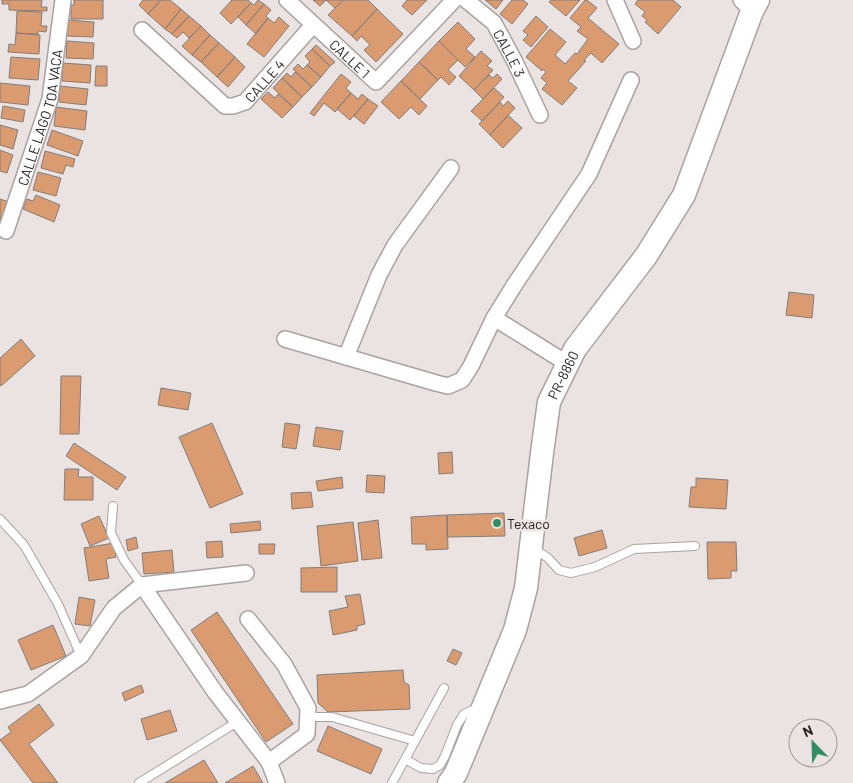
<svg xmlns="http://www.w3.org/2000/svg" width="853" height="783" font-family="Barlow,sans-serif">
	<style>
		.building { fill: #da9b70; stroke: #837d7a }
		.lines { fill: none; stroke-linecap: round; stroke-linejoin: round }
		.lane-casing { stroke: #aaa2a1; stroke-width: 10 }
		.street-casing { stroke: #aaa2a1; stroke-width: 18 }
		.secondary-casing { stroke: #aaa2a1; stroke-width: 25 }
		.lane { stroke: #fff; stroke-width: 8 }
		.street { stroke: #fff; stroke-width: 15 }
		.secondary { stroke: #fff; stroke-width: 22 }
		.poi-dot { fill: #328d63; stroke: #ebe3e2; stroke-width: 2 }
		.labels { text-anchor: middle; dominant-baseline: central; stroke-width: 5; stroke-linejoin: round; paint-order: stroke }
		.street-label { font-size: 14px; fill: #282524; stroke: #ebe3e2 }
		.poi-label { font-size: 14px; fill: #282524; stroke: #ebe3e2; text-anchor: start }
	</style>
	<rect width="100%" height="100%" fill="#ebe3e2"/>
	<path class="building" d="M2 0H42L41 7H47V11L9 10V4H2Z
		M74 0H103V19H71V5H74Z
		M143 0H161L148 14 139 5Z
		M161 0H170L181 9 165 29 148 14Z
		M232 0H248L251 3 231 24 220 13Z
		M258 0 264 4 246 25 238 17 251 3 254 5Z
		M313 0H343L335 8 326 0 320 6Z
		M343 0H368L377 9 352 36 328 15Z
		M407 0H427L412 15 402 6Z
		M485 0H503L496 9Z
		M512 0H523L528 4 512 24 500 14Z
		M551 0H580L566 16 549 2Z
		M585 0H587L597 8 588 18 619 44 602 63 591 53 584 60 586 61 568 81 577 88 562 105 542 89 547 83 541 78 546 72 543 69 542 71 526 57 550 29 566 42 555 55 565 64 575 53 577 54 588 39 577 31 581 27 570 18Z
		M638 0H673L681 7 658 34 645 22 647 20 642 16 645 12 635 4Z
		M264 4 271 10 266 16 268 18 256 34 246 25Z
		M181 9 189 16 172 34 165 29Z
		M377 9 403 34 376 62 364 50 370 45 361 36 357 41 352 36Z
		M17 11 42 12 41 26H47L46 32 38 31V34L16 33Z
		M189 16 201 26 189 38 183 32 177 38 172 34Z
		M536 16 548 27 531 47 523 40 528 35 523 31Z
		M279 17 289 26 264 57 247 44 268 18 274 23Z
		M68 20 94 22 93 37 67 36Z
		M458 22 475 39 466 49 475 57 465 67 439 41Z
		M201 26 210 35 192 55 182 46Z
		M16 33 40 35 39 54 8 52 9 44 15 45Z
		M210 35 219 43 201 62 192 55Z
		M67 41 94 43 93 59 66 58Z
		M439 41 458 60 448 70 456 77 449 85 441 77 438 80 419 62Z
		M219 43 235 57 217 77 201 62Z
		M316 45 335 62 330 66 312 49Z
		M312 49 330 66 321 77 307 65 310 62 305 56Z
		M481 51 492 61 487 66 493 70 474 90 459 76Z
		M11 57 40 59 38 80 9 78Z
		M235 57 245 67 228 87 217 77Z
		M419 62 438 80 420 99 401 81Z
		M63 63 91 65 90 83 62 81Z
		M298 64 303 69 307 65 321 77 312 87 293 69Z
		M96 66H107V86H95Z
		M295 72 312 87 302 97 282 78 287 73 291 77Z
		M341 74 351 82 346 88 351 93 335 112 324 103 314 116 310 113Z
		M497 74 502 79 483 99 474 90 489 75 493 78Z
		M282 78 302 97 293 107 273 88Z
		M401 81 427 106 419 115 411 107 399 119 381 102Z
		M0 83 30 86 28 105 0 102Z
		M60 86 88 89 86 105 59 102Z
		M494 88 504 97 482 121 471 111Z
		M268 92 275 98 278 94 293 107 282 118 261 99Z
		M351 93 358 99 362 94 368 99 350 120 337 109Z
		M368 99 378 106 364 124 354 116Z
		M508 101 515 108 490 135 479 124 500 102 503 106Z
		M3 106 25 110 23 122 1 118Z
		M56 107 87 111 85 130 54 126Z
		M508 115 522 128 503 148 490 135Z
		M0 125 18 130 13 149 0 145Z
		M52 130 83 141 78 156 47 145Z
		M0 150 13 155 7 173 0 171Z
		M45 151 75 159 73 167 66 165 63 174 41 168Z
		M38 172 61 178 56 196 33 190Z
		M36 195 60 205 54 222 23 209 27 199 33 201Z
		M0 199 9 202 3 220 0 219Z
		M789 292 814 295 812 318 786 315Z
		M21 339 35 356 1 386 0 385V358Z
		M61 376H81L79 434H60Z
		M161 388 191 393 188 410 158 405Z
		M212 423 243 494 210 508 179 437Z
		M285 423 300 425 296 449 282 447Z
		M316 427 343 431 340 450 313 446Z
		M74 443 126 477 117 490 66 456Z
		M452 452 453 473 439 474 438 453Z
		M65 469H79L78 477H93V500H64Z
		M367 475 385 476 384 493 366 492Z
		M342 477 343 488 318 491 316 481Z
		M696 478 728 480 726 509 689 507 691 487H696Z
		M311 492 313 507 292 509 291 493Z
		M504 513 505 536 447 537V515Z
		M447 515 448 549 426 550V544H412L411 517Z
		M99 516 109 538 90 546 81 524Z
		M378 520 382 558 362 560 358 523Z
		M260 521 261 530 231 533 230 524Z
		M353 522 358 561 321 566 317 526Z
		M602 530 607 548 579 556 574 538Z
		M136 537 138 548 128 551 126 540Z
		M222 541 223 557 207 558 206 542Z
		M707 542H736L737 571H731V578L708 579Z
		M114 543 116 557 106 559 109 578 89 581 84 548Z
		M259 544H275L274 554H259Z
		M172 550 174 572 144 574 142 553Z
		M337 567V592H301V568Z
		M360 594 365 624 357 626V630L333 635 329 611 348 607 345 596Z
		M79 597 95 600 90 626 75 624Z
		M217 612 293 724 266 742 191 630Z
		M53 625 66 656 31 670 18 640Z
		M453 649 462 653 456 665 447 661Z
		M403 670 404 682 409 685 410 709 328 712 318 703 317 675Z
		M141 685 144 692 125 701 122 693Z
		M39 704 54 725 29 744 58 783H33L0 740 11 732 8 727Z
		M170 710 177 731 147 740 141 719Z
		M328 726 382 749 371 774 317 751Z
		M204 760 218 783H165Z
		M253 766 263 783H225Z"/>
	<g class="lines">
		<g class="lane-casing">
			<path id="lane" d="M113 506 111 533 124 560 142 585
				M0 519 24 545 58 604 81 656
				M535 549 548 558 559 570 571 573 595 567 634 549 695 546
				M308 717H332L415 741 444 688
				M405 759 421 768 433 769 440 765 445 756 457 725 464 714 478 708
				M139 783 237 722
				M392 783 415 741"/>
		</g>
		<g class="street-casing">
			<g id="street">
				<path id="s1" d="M287 0 376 82 454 0"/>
				<path id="s2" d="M466 0 494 23 514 60 540 115"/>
				<path d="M615 0 633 41"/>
				<path d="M741 0 752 11"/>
				<path id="s3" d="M142 30 225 106H233L245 102 313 25"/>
				<path id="s4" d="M6 231 50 99 63 0"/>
				<path d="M494 318 568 364"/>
				<path d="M285 339 436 383 448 386 462 380 471 366 494 318 515 284 589 174 631 80"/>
				<path d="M346 357 379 275 395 245 451 168"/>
				<path d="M142 585 215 692 269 762 277 783"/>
				<path d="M142 585 246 573"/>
				<path d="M248 619 284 664 308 708 307 734 269 762"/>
				<path d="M0 701 28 694 81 656 114 608 142 585"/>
			</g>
		</g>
		<g class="secondary-casing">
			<g id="secondary">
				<path id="s5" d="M449 783 456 773 515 630 526 588 542 453 549 402 575 349 646 256 684 195 752 11 758 0"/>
			</g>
		</g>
		<use href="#lane" class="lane"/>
		<use href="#street" class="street"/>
		<use href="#secondary" class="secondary"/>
	</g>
	<circle class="poi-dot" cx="497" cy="523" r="5"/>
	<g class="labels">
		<g class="street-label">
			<text stroke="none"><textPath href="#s2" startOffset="70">CALLE 3</textPath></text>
			<text stroke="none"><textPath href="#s1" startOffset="86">CALLE 1</textPath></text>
			<text stroke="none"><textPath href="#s3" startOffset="162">CALLE 4</textPath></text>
			<text stroke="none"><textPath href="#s4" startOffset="119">CALLE LAGO TOA VACA</textPath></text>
			<text stroke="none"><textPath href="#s5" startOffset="428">PR-8860</textPath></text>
		</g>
		<g class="poi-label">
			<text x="507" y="523">Texaco</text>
		</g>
	</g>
	<g transform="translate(813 743) rotate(337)"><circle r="24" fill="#ebe3e2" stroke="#9d9796"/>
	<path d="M0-4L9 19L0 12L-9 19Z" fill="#328d63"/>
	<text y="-8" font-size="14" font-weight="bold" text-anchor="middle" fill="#282524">N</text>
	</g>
</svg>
